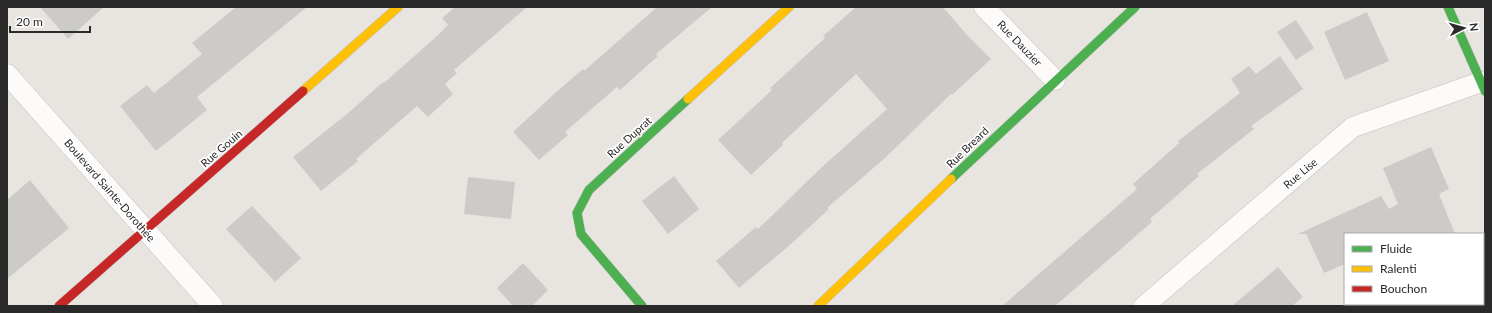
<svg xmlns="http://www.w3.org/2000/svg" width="1492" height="313" font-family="Lato,sans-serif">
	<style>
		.building { fill: #cdcbc8 }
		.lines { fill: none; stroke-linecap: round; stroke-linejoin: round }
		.street-casing { stroke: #c2c1c1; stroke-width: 21 }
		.fast-casing { stroke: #c2c1c1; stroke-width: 10 }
		.slow-casing { stroke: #c2c1c1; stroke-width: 10 }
		.jam-casing { stroke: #c2c1c1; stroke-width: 10 }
		.street { stroke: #fcfbfa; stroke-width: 20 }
		.fast { stroke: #4caf50; stroke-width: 9 }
		.slow { stroke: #ffc107; stroke-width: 9 }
		.jam { stroke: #c62828; stroke-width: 9 }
		.labels { text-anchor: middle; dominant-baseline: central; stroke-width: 3.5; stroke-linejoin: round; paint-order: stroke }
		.street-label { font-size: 11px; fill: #2a2a2a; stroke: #fff }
	</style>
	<rect width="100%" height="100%" fill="#e8e5e1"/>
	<path class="building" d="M40 7H104L68 39Z
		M236 7H307L197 97 207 110 156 151 120 106 147 85 154 93 202 54 192 43Z
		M455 7H527L454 70 457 73 445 84 453 94 428 117 417 106 356 159 358 161 321 191 293 157 347 114 383 82 384 83 438 35 448 25 442 18Z
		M657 7H712L656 54 658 56 620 90 617 87 565 132 568 135 539 160 513 132 554 94 583 69 584 71Z
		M856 7H943L967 35 991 59 952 95 951 94 885 158 827 208 829 209 791 244 739 288 716 261 756 227 758 229 822 167 887 109 856 74 782 143 783 145 751 175 718 140 772 90 770 88 825 38 823 36Z
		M1367 12 1389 61 1345 80 1324 32Z
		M1296 20 1314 48 1296 60 1277 32Z
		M1280 56 1303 89 1251 126 1254 129 1197 174 1199 176 1150 219 1152 222 1055 306H1002L1137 189 1133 184 1179 143 1178 141 1240 93 1231 79 1249 66 1256 74Z
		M1431 147 1449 189 1439 194 1455 234H1345V264L1324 273 1306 234H1298L1381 196 1389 209 1398 204 1383 168Z
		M674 176 699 209 668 234 642 201Z
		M468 177 515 182 511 219 464 214Z
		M30 180 69 228 7 279V200Z
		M252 206 301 258 275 282 226 229Z
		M523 263 548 290 532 306H513L497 288Z
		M1278 267 1303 297 1292 306H1232Z"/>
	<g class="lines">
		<g class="street-casing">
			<path id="street" d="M984 7 1055 80
				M7 74 213 306
				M1144 306 1353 127 1481 82"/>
		</g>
		<g class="fast-casing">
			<path id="fast" d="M1448 7 1485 91
				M951 179 1135 7
				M642 306 581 234 577 213 589 190 688 99"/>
		</g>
		<g class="slow-casing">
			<path id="slow" d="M303 91 398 7
				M688 99 789 7
				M818 306 951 179"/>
		</g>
		<g class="jam-casing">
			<path id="jam" d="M59 306 303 91"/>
		</g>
		<use href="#street" class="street"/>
		<use href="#fast" class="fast"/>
		<use href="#slow" class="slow"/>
		<use href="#jam" class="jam"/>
	</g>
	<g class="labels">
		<g class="street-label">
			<text transform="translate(1020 43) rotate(46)">Rue Dauzier</text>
			<text transform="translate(629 137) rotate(-42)">Rue Duprat</text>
			<text transform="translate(967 147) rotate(-44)">Rue Breard</text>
			<text transform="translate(221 148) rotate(-41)">Rue Gouin</text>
			<text transform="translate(1300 173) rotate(-40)">Rue Lise</text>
			<text transform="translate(110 190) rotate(49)">Boulevard Sainte-Dorothée</text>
		</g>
	</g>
	<rect width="1492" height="313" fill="none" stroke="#2a2a2a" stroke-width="16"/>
	<rect x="1344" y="233" width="140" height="72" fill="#ffffff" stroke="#aaaaaa"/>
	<rect x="1352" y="246" width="20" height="6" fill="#4caf50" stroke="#aaaaaa"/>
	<text x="1380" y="253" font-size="12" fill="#2a2a2a">Fluide</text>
	<rect x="1352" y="266" width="20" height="6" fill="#ffc107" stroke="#aaaaaa"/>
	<text x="1380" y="273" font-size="12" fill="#2a2a2a">Ralenti</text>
	<rect x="1352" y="286" width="20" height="6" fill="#c62828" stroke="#aaaaaa"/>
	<text x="1380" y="293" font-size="12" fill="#2a2a2a">Bouchon</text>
	<g transform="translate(1464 28) rotate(84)" stroke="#ffffff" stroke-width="3" paint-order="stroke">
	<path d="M0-3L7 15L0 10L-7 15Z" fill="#2a2a2a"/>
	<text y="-6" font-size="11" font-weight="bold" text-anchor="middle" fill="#2a2a2a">N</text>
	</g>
	<path d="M10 26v6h80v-6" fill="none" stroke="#2a2a2a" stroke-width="2"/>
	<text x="16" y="26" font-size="12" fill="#2a2a2a" stroke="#ffffff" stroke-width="3" paint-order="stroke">20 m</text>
</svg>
